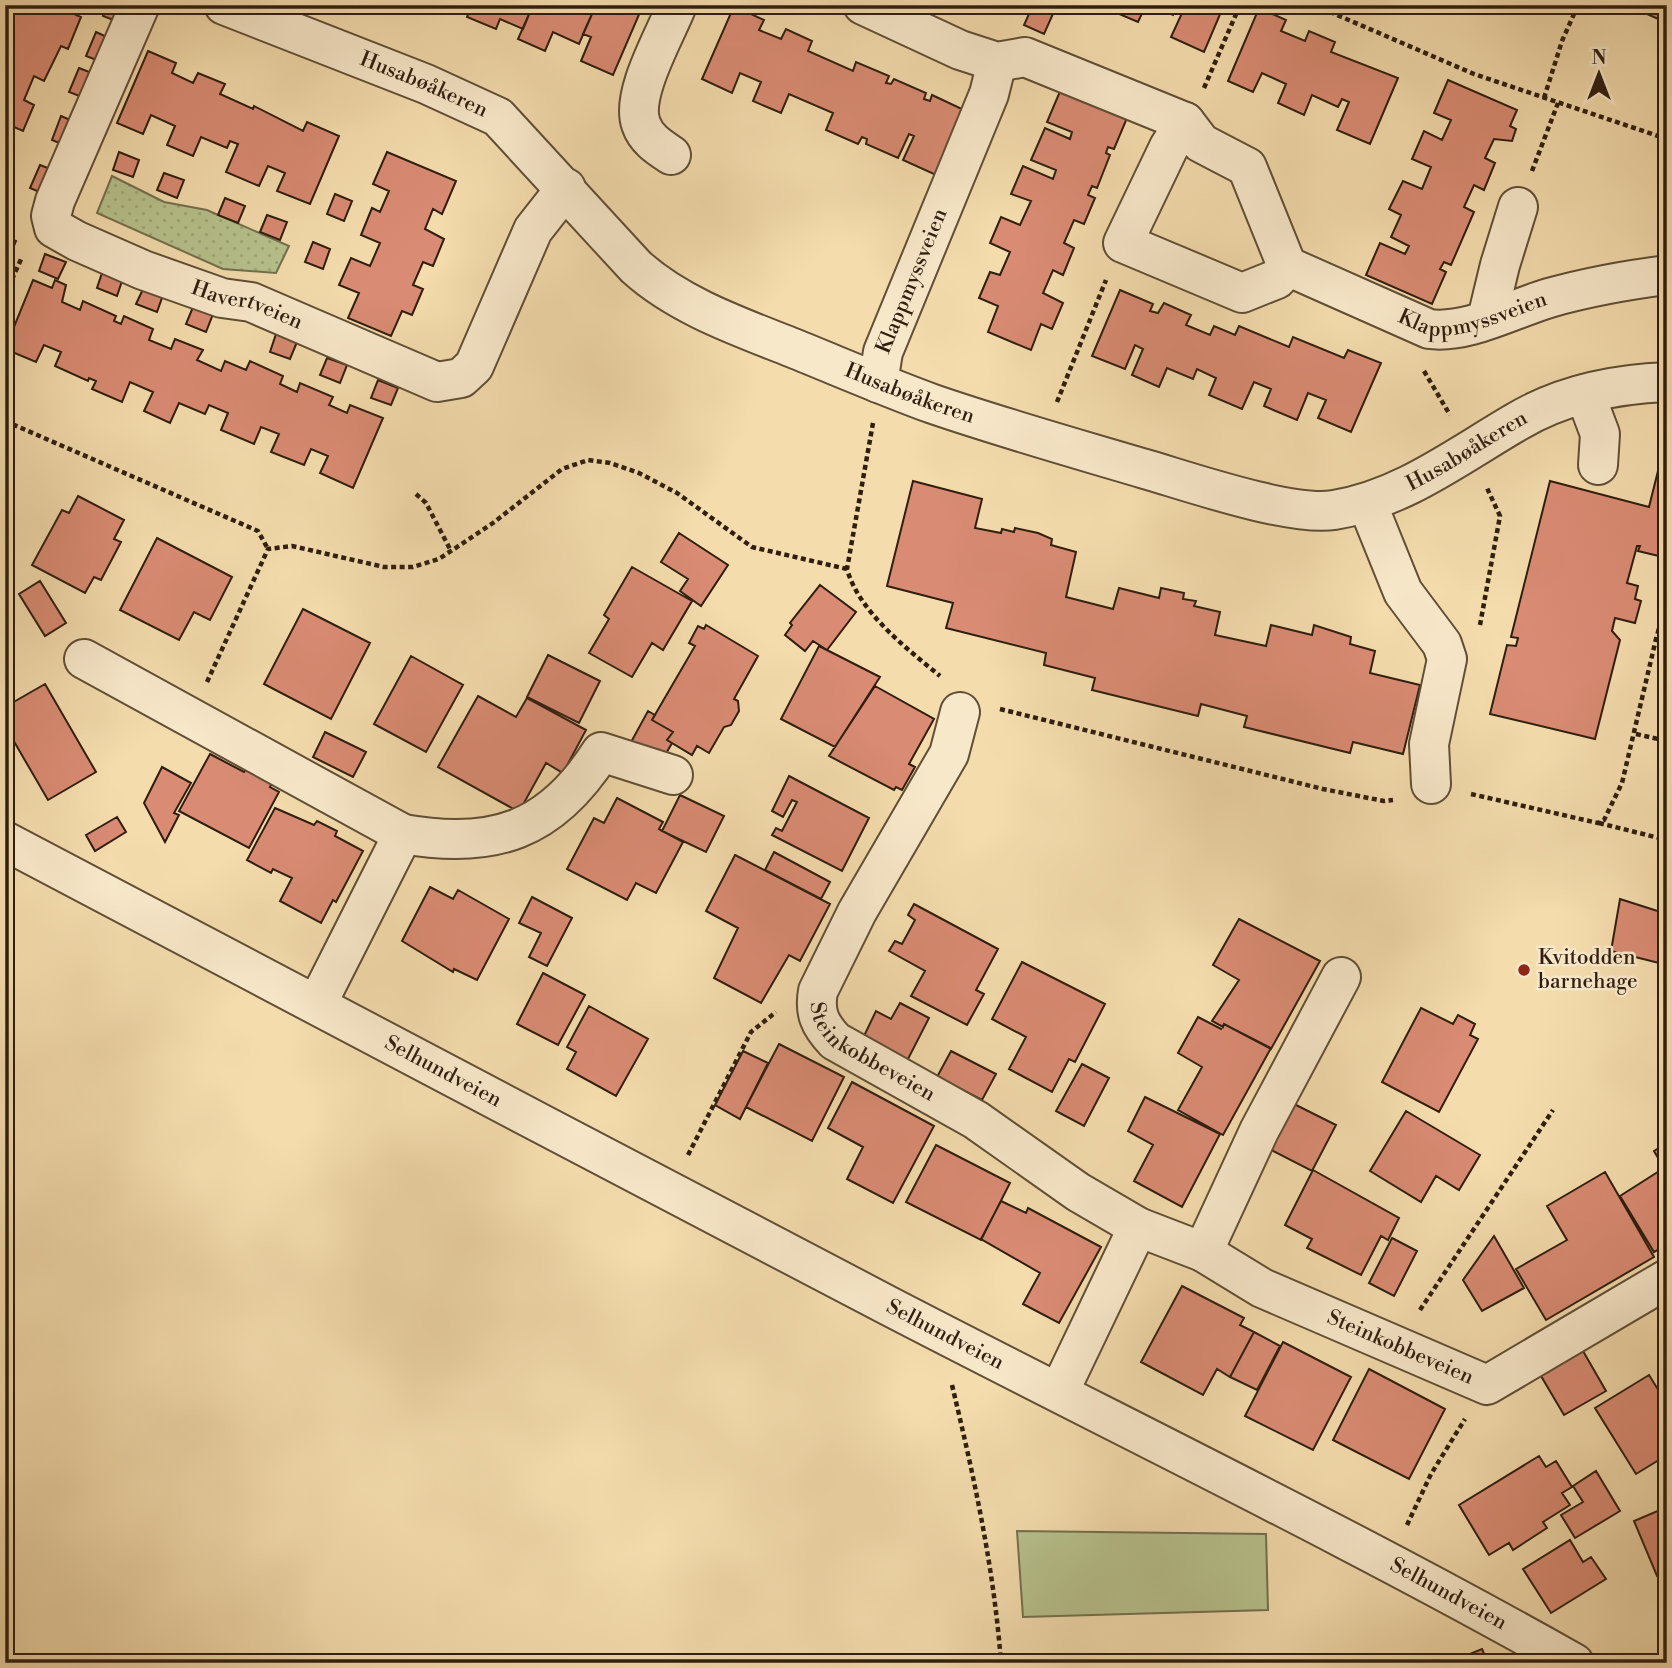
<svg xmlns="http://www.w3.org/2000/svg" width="1672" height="1668" font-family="'Libre Bodoni',serif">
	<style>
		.park { fill: url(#park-dots); stroke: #73704e; stroke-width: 2 }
		.garden { fill: #b7c28d; stroke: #73704e; stroke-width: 2 }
		.building { fill: #d98b73; stroke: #2f1e0f; stroke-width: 2 }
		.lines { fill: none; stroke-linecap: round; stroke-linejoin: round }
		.minor-casing { stroke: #604e36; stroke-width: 42 }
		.path { stroke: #2f1e0f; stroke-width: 4.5; stroke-dasharray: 5 3.5; stroke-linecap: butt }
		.minor { stroke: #f8e8ca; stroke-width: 38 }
		.poi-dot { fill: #8f2418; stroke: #f8e8ca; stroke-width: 2.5 }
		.labels { text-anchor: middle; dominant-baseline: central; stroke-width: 5; stroke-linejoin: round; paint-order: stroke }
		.street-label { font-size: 21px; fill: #2f1e0f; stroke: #f8e8ca }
		.poi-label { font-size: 21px; fill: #2f1e0f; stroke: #f8e8ca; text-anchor: start }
	</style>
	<defs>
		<pattern id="park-dots" width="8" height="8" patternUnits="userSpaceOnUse" patternTransform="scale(1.75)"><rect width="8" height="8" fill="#b7c28d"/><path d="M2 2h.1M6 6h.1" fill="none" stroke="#9ea678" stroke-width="1.8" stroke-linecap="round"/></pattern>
	</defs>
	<rect width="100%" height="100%" fill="#f4dcad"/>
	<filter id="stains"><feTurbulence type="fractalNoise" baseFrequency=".00286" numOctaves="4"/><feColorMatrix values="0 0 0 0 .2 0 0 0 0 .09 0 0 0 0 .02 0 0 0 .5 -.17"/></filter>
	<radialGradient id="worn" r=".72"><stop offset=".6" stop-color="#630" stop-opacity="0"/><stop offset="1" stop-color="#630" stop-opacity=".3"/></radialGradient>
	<path class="park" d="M112 176 164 202 207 210 289 246 276 273 223 269 97 213Z"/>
	<path class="garden" d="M1017 1531 1266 1534 1268 1610 1023 1617Z"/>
	<path class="building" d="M8 5H86L83 12 78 10 76 15 81 17 68 49 61 46 44 81 34 76 24 100 34 105 23 131 12 126 5 142V12Z
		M108 5H123L116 21 103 16Z
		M472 5H533L523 29 500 19 496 29 467 17Z
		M533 5H596L579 44 553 32 545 51 518 39Z
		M596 5H631L641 10 613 75 581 61 591 37 583 34Z
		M1033 5 1056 7 1044 34 1024 25Z
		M1114 5H1146L1138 22 1112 11Z
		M1151 5H1224L1204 52 1171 37 1183 11 1176 7 1173 15Z
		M1627 5H1667V23Z
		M734 6 764 20 759 30 781 39 786 29 812 41 808 51 853 71 856 62 889 76 886 83 891 84 894 79 926 93 924 99 930 101 932 95 964 110 936 175 903 160 914 136 909 134 898 158 866 144 867 139 862 137 858 144 826 130 833 113 789 94 781 113 753 101 761 82 740 73 732 93 702 79Z
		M1259 8 1286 20 1281 31 1305 41 1309 31 1335 42 1331 52 1398 78 1370 144 1337 130 1349 102 1342 99 1338 107 1312 95 1304 115 1278 103 1286 84 1262 73 1253 92 1228 81Z
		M96 32 109 38 99 61 86 56Z
		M148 51 176 63 172 73 193 83 198 73 225 84 220 94 253 109 254 106 303 131 307 122 339 136 310 204 277 191 285 173 268 166 259 186 226 172 238 144 230 141 227 148 201 137 193 156 167 145 175 126 151 115 143 134 117 123Z
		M79 68 92 73 82 97 69 92Z
		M1448 80 1517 110 1510 126 1516 129 1512 141 1494 139 1485 158 1495 163 1484 190 1474 185 1464 207 1474 212 1451 265 1444 262 1440 269 1446 272 1432 304 1366 275 1380 243 1405 254 1409 246 1391 237 1401 215 1389 209 1403 181 1422 189 1431 167 1412 159 1424 131 1442 140 1451 120 1434 113Z
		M1061 89 1127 118 1114 149 1108 147 1106 153 1110 155 1097 188 1092 186 1088 195 1095 198 1084 224 1074 220 1064 243 1074 248 1063 275 1053 270 1043 293 1063 303 1052 329 1041 324 1031 350 988 332 998 306 979 298 990 272 1000 275 1010 252 990 243 1001 217 1020 225 1031 201 1011 194 1023 166 1053 179 1056 170 1031 160 1045 128 1070 139 1072 132 1047 122Z
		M61 116 75 122 64 145 52 140Z
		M119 152 139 160 133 177 113 170Z
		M387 152 456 181 442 214 433 209 425 229 444 239 433 266 423 262 413 285 423 289 412 315 402 311 391 336 348 318 359 293 339 285 351 258 370 266 380 243 361 235 372 208 380 212 389 191 373 184Z
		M40 165 53 170 44 194 30 188Z
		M164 173 184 180 177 198 157 190Z
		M335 194 352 201 344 221 327 214Z
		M225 198 245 206 238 223 218 215Z
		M267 215 287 222 280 240 260 232Z
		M5 236 16 241 6 264H5Z
		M313 242 330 249 323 269 305 262Z
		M45 254 66 262 58 279 39 271Z
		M103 270 123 278 117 296 97 288Z
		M33 280 52 288 55 280 66 285 62 302 80 310 83 301 116 316 114 321 121 324 124 316 153 329 149 340 171 349 175 339 203 350 197 360 221 371 225 361 246 370 250 361 283 376 280 384 297 392 300 383 333 397 329 405 347 413 350 405 383 418 353 488 320 473 328 456 311 449 304 465 271 452 279 434 261 427 254 444 221 430 228 413 209 405 205 414 179 403 170 423 144 411 153 392 130 382 122 402 92 389 96 381 89 378 88 381 55 366 61 352 44 345 36 362 5 349Z
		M144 287 163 295 157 312 136 304Z
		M1120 290 1153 304 1150 311 1158 313 1164 303 1191 315 1186 325 1210 335 1214 326 1235 335 1239 326 1289 347 1293 337 1344 358 1348 350 1381 363 1351 432 1318 418 1326 400 1308 393 1297 420 1264 406 1271 389 1254 382 1242 409 1209 395 1216 378 1197 369 1193 379 1167 368 1159 387 1132 375 1143 349 1135 345 1125 369 1092 356Z
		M193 307 213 314 206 332 186 324Z
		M276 334 297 342 290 359 270 352Z
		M327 358 347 365 340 383 320 375Z
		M378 380 398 388 391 405 371 398Z
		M1658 471 1667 473V558L1638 551 1640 546H1637L1627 583 1638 586 1635 599 1641 601 1635 623 1615 618 1612 631 1620 640 1595 739 1490 714 1507 645 1516 646 1518 638 1511 637 1550 481 1649 507Z
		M913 481 982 499 975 528 1001 533 1002 529 1014 532 1015 528 1038 533 1052 539 1051 545 1076 552 1066 597 1113 609 1119 588 1159 598 1161 588 1184 593 1183 599 1196 601 1194 606 1220 612 1215 635 1266 646 1271 625 1312 635 1314 625 1351 637 1350 644 1375 651 1370 673 1420 685 1403 754 1353 742 1350 753 1244 727 1247 716 1201 704 1198 716 1092 690 1095 678 1044 665 1046 653 946 628 953 603 887 586Z
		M78 496 124 520 114 539 121 542 101 580 94 577 85 593 32 565 62 510 69 513Z
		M679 533 728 565 701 606 680 591 688 579 661 562Z
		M157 538 232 577 210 620 194 612 179 640 120 610Z
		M632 567 692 601 663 650 652 643 632 677 589 653 609 619 604 615Z
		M40 581 66 623 45 636 19 594Z
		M820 585 856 612 827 650 813 641 805 651 785 635 792 625 790 623Z
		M303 609 370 643 331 719 264 684Z
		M706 625 758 656 734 699 738 701 739 711 731 725 724 727 709 753 697 746 692 755 667 740 673 732 652 720 695 646 689 643 698 626 704 629Z
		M819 646 880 677 835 747 781 719Z
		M548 655 600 681 579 723 527 697Z
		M411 656 463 685 426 752 374 724Z
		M45 684 96 772 48 800 5 726V707Z
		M875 686 934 719 909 764 915 767 902 790 896 787 894 790 829 756Z
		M478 696 516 717 527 698 586 730 563 773 546 763 519 812 438 767Z
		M648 711 655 715 652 720 673 732 667 740 672 743 664 757 630 744Z
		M325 732 366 752 353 777 313 757Z
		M210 754 244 772 247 768 273 781 270 787 279 792 249 848 179 811Z
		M162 767 191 783 174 813 179 815 165 842 144 803Z
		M789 776 869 818 842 871 772 835 776 828 782 831 797 802 792 800 783 817 772 811Z
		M680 795 724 816 706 852 662 831Z
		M617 798 663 822 659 829 683 842 656 893 636 883 627 900 567 869 594 818 604 823Z
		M275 808 314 825 317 821 337 831 335 836 363 851 336 902 333 900 321 923 280 901 292 878 273 869 271 873 247 860Z
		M117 817 126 832 95 851 86 835Z
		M774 852 830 882 821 899 765 870Z
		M735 855 830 904 800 961 789 955 761 1003 714 978 738 928 706 911Z
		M430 887 453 899 458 890 509 919 477 980 454 969 453 972 402 941Z
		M532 897 572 918 547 966 529 957 541 933 519 923Z
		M1620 899 1667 914V965L1611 951Z
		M914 904 998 949 976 990 984 994 967 1025 911 996 925 971 889 951 895 941 902 944 915 920 908 915Z
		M1239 919 1320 961 1271 1049 1224 1024 1223 1027 1212 1021 1239 980 1213 965Z
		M1022 962 1105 1004 1075 1062 1069 1059 1052 1092 1009 1069 1026 1037 992 1019Z
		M543 973 585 995 558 1045 517 1024Z
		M900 1003 929 1018 907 1061 863 1038 876 1011 891 1019Z
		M589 1006 648 1039 616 1096 567 1069 576 1052 567 1047Z
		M1421 1008 1453 1024 1458 1015 1475 1024 1470 1035 1478 1039 1439 1112 1382 1082Z
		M1198 1017 1221 1029 1224 1024 1271 1048 1223 1135 1178 1110 1202 1067 1178 1053Z
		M1667 1018V1047L1660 1045Z
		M779 1044 844 1077 812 1141 746 1107Z
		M743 1051 768 1063 740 1119 715 1105Z
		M951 1051 996 1074 982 1100 937 1077Z
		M1082 1064 1109 1078 1084 1126 1056 1111Z
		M852 1082 934 1126 893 1203 847 1179 863 1147 828 1128Z
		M1145 1097 1220 1134 1182 1207 1134 1181 1153 1145 1128 1131Z
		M1294 1104 1336 1125 1312 1171 1271 1150Z
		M1406 1111 1480 1155 1459 1190 1436 1176 1421 1202 1370 1171Z
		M1667 1143V1244L1654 1252 1620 1196 1664 1168 1654 1151Z
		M936 1145 1010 1183 981 1240 906 1202Z
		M1313 1170 1399 1218 1388 1240 1381 1236 1361 1275 1307 1248 1312 1239 1285 1225Z
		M1605 1172 1654 1257 1546 1320 1516 1269 1567 1240 1547 1206Z
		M1001 1201 1026 1213 1028 1208 1101 1247 1059 1323 1023 1304 1040 1273 981 1239Z
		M1494 1236 1524 1288 1482 1311 1463 1280Z
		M1392 1238 1417 1251 1394 1296 1369 1283Z
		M1182 1286 1244 1318 1240 1325 1254 1332 1230 1377 1217 1369 1203 1395 1141 1362Z
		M1254 1332 1280 1346 1257 1390 1230 1377Z
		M1283 1342 1351 1377 1313 1450 1245 1416Z
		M1583 1351 1606 1391 1564 1415 1541 1376Z
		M1369 1369 1445 1409 1409 1479 1333 1440Z
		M1649 1375 1667 1404V1455L1636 1474 1595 1408Z
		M1539 1456 1546 1467 1556 1461 1572 1487 1562 1493 1570 1505 1543 1522 1547 1528 1513 1550 1509 1543 1489 1555 1459 1505Z
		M1596 1471 1620 1511 1575 1538 1561 1515 1583 1502 1573 1486Z
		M1667 1507V1572L1657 1576 1634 1521Z
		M1570 1540 1583 1562 1591 1557 1606 1579 1551 1613 1523 1569Z
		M1482 1649 1488 1663H1448Z"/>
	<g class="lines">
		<g class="minor-casing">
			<g id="minor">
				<path id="s1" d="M140 5 55 201 51 216 54 228 77 241 143 270 222 298 251 302 437 382 461 378 474 366 533 230 566 188"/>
				<path id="s2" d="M224 5 426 84 498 117 636 267C679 306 740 327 793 348 840 367 886 387 933 404 1003 428 1074 448 1145 469 1190 482 1291 517 1334 510 1403 499 1459 455 1518 421 1562 395 1616 384 1667 382"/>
				<path id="s3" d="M863 5 960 50 997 62 1025 57 1185 122 1201 143 1247 167 1287 266 1429 329C1468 334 1512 309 1549 298 1588 287 1627 280 1667 275"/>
				<path d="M1185 122 1169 147 1123 243 1242 293 1277 279 1287 266"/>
				<path d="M671 155C659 147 646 139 641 124 630 94 666 34 677 5"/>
				<path d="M1487 319 1500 265 1518 207"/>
				<path id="s4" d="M878 383 883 352 989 94 997 62"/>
				<path d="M1585 394 1600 434 1598 465"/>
				<path d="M1367 503 1403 592 1442 644 1447 659 1429 744 1431 784"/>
				<path d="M84 659 403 834 317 1004"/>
				<path id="s5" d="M960 712 949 754 857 912 818 991C814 1013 820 1025 835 1041L976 1120 1078 1192 1138 1227 1203 1252 1262 1288 1487 1385 1667 1279"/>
				<path d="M403 834C493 850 551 831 601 752L673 775"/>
				<path id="s6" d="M5 841C300 995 592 1152 887 1305 1116 1424 1349 1536 1574 1663"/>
				<path d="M1203 1252 1259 1131 1341 977"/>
				<path d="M1060 1390 1138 1227"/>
			</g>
		</g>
		<path class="path" d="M1314 5 1474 74 1667 139
			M1204 88 1240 5
			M1544 98 1562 41 1578 5
			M1532 171 1558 103
			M5 295 22 257
			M1424 371 1450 415
			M1057 402 1106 280
			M5 421 258 531 268 549
			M873 423 847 569C859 612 906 648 940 676
			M416 494 426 503 451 551
			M1480 625 1500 516 1487 488
			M207 682 268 549 292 546 384 567H413L439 559 493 523 562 469 588 460 610 463 639 473 677 493 752 547 847 569
			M1000 709 1323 789 1384 801 1393 800
			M1636 734 1667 741
			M1471 794 1598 823 1604 820 1622 783 1656 639 1660 625 1667 623
			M1599 823 1667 840
			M688 1155 751 1032 776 1012
			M1420 1310 1553 1110
			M952 1385C974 1477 994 1568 1001 1663
			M1407 1525 1431 1474 1465 1419
			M1638 1663 1667 1655"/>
		<use href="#minor" class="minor"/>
	</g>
	<circle class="poi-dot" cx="1524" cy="970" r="7"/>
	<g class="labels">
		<g class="street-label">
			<text stroke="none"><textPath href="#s2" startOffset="215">Husabøåkeren</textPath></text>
			<text stroke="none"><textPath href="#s4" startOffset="108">Klappmyssveien</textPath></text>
			<text stroke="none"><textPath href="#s3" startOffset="732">Klappmyssveien</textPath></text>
			<text stroke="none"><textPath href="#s1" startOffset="450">Havertveien</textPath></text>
			<text stroke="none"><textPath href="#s2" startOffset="803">Husabøåkeren</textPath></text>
			<text stroke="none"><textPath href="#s2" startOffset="1391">Husabøåkeren</textPath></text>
			<text stroke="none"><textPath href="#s5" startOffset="404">Steinkobbeveien</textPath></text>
			<text stroke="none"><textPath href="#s6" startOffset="495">Selhundveien</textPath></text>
			<text stroke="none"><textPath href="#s6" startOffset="1062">Selhundveien</textPath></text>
			<text stroke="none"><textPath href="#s5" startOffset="1015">Steinkobbeveien</textPath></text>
			<text stroke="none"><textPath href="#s6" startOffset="1628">Selhundveien</textPath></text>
		</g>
		<g class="poi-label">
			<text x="1538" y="958">Kvitodden<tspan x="1538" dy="24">barnehage</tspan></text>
		</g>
	</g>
	<rect width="1672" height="1668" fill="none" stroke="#f4dcad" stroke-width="28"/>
	<rect x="7" y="7" width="1658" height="1654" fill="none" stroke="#2f1e0f" stroke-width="3.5"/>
	<rect x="14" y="14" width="1644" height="1640" fill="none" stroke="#2f1e0f" stroke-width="2"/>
	<g transform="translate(1599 74)" stroke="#f8e8ca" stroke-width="5" paint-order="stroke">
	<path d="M0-5L12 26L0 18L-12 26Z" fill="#2f1e0f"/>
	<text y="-10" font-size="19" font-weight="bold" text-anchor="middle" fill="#2f1e0f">N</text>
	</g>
	<rect width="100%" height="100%" filter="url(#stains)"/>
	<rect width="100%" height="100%" fill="url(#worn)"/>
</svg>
